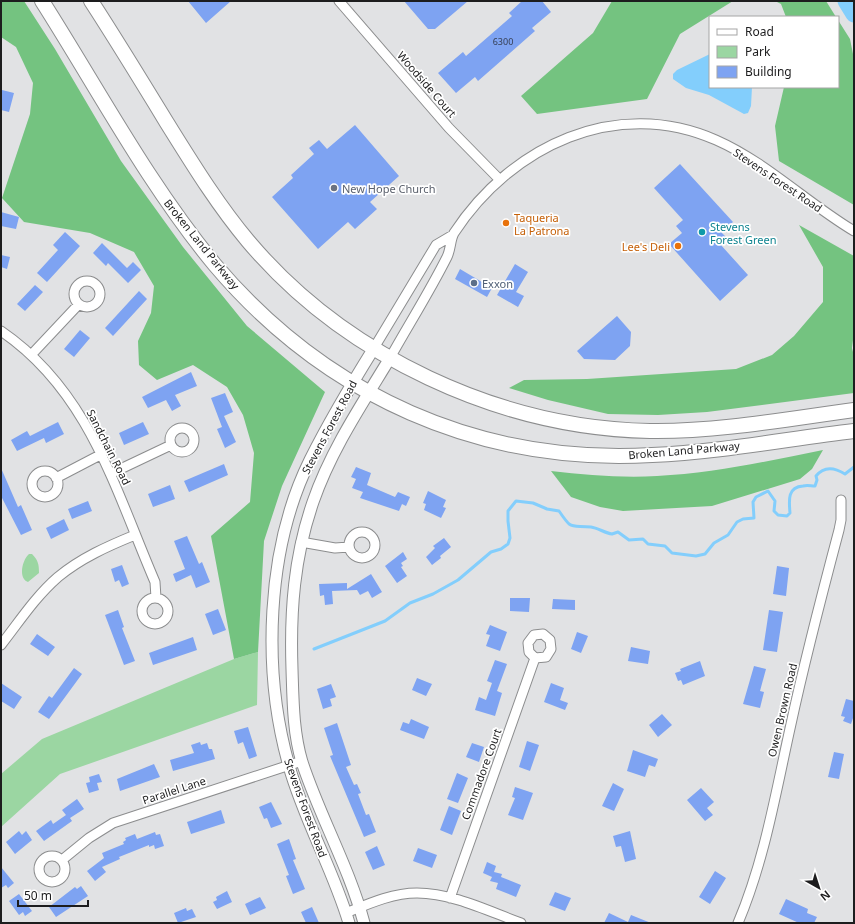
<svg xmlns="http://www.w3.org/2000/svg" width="855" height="924" font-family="'Noto Sans',sans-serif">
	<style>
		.green { fill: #9bd6a2 }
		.forest { fill: #74c380 }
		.water { fill: #83cefc }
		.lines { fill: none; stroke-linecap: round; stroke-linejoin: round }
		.stream { stroke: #83cefc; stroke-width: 3 }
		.river { stroke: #83cefc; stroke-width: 17 }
		.building { fill: #7ea3f2 }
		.minor-casing { stroke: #8c8d8e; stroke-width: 11 }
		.tertiary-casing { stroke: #8c8d8e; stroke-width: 13 }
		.primary-casing { stroke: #8c8d8e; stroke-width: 16 }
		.minor { stroke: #fff; stroke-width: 9 }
		.tertiary { stroke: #fff; stroke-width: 11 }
		.primary { stroke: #fff; stroke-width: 14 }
		.worship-dot { fill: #6b7280; stroke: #fff; stroke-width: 1.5 }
		.food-dot { fill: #e8710a; stroke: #fff; stroke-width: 1.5 }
		.culture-dot { fill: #0f9aa8; stroke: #fff; stroke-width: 1.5 }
		.service-dot { fill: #5c6f8a; stroke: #fff; stroke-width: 1.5 }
		.labels { text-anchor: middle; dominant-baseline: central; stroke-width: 3.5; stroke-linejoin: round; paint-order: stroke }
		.number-label { font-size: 9px; fill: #353e53 }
		.street-label { font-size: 11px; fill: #1d1d1e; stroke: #fff }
		.worship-label { font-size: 11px; fill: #5b616d; stroke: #fff; text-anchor: start }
		.food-label { font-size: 11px; fill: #c56008; stroke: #fff; text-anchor: start }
		.culture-label { font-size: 11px; fill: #0d838f; stroke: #fff; text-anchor: start }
		.service-label { font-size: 11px; fill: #4e5e75; stroke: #fff; text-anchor: start }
	</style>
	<rect width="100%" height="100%" fill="#e1e2e4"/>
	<path class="green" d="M29 554H32C38 560 39 564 39 573L28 582C18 579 22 560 29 554Z
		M258 652 257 705 60 774 1 827V774L42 739 234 659Z"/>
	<path class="forest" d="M1 1H24L55 49 121 161 183 247 247 326 325 392 282 486 264 541 258 652 234 659 211 536 250 502 254 453 243 415 227 387 193 365 157 380 139 365 138 341 151 313 154 286 134 252 90 233 24 222 2 198 30 114 33 83 16 47 1 37Z
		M612 1H733L680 34 647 99 537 114 521 96 593 33Z
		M775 1H826L836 17H786L781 4Z
		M838 20 850 39 854 59V205L779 161 775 126 784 87H838Z
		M799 225 854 256V332L852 348 854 356V393L707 412 658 415 608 414 548 400 509 388 524 380 587 379 736 369 772 355 794 336 823 302V267Z
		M823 450 812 469 800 479 712 506 623 511 600 507 571 497 551 471C586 475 622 478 657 476 714 473 768 461 823 450Z"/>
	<path class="water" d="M710 54V87H752L751 106 748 113 744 114 709 95 686 88 673 79V74L677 70Z"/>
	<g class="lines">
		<path class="stream" d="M314 649 385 621 410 603 433 594 458 580 491 552 501 549 508 544 510 538 508 521V511L516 501 533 503 547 509 559 511C572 530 569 525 591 527 598 528 605 533 612 534L618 532 629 540 643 539 648 544 665 546 672 553 696 556 705 554 714 543 728 535 737 522 743 519 754 518 753 502 756 497 768 491 775 501 774 511 778 515 787 516 790 513C789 501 787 487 803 486 807 485 811 486 815 486L817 480 816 476C824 466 834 467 845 474L854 467"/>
		<path class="river" d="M846 1 854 14"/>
	</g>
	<path class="building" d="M188 1H231L206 23Z
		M404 1H468L435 29H428Z
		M522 1H542L551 12 532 28 535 31 478 81 475 77 456 93 438 73 463 52 466 56 512 16 509 13Z
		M2 90 14 93 9 112 1 110Z
		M355 125 399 176 370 202 377 209 355 229 348 222 318 249 272 197 293 178 291 175 314 154 309 148 319 140 327 149Z
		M680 164 733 222 721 232 727 238 720 244 748 275 720 301 669 244 682 233 676 226 683 220 654 188Z
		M1 212 19 217 16 229 1 226Z
		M65 232 80 246 47 282 37 273 58 250 53 245Z
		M102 243 127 268 133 262 141 270 128 283 108 263 106 266 93 253Z
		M1 255 10 257 7 269 1 267Z
		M515 264 528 272 516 292 524 296 518 307 497 295Z
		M460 269 492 288 487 297 455 279Z
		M35 285 43 292 25 311 17 304Z
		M139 291 147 299 113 336 105 328Z
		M617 316 631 332 630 346 615 360 584 359 577 351Z
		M80 330 90 338 74 357 64 349Z
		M191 372 197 386 175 395 181 406 172 411 166 400 148 408 142 397Z
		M225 393 233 412 224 416 236 442 225 448 217 429 222 427 211 398Z
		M58 422 64 434 46 443 44 438 17 451 11 440 27 431 30 436Z
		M143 422 149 434 124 445 119 433Z
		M224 464 228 475 189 492 184 481Z
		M356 467 371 473 367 485 395 497 398 492 410 497 406 506 402 504 399 511 360 498 363 492 352 488 356 479 351 477Z
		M1 468 18 507 21 505 32 530 21 535 1 496Z
		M170 485 175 499 153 507 148 494Z
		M428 491 446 500 443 507 446 508 441 518 424 510 426 504 423 503Z
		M88 501 92 511 72 519 68 509Z
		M64 519 69 530 51 539 46 528Z
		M187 536 199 564 202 562 210 582 196 588 191 575 176 582 173 574 185 569 174 541Z
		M444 538 451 547 440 556 441 558 432 565 426 557 435 548 433 546Z
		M403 552 407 559 401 563 403 566 401 567 407 576 397 583 385 566Z
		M122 565 129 584 122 587 119 580 115 582 111 569Z
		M777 566 789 568 786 596 773 594Z
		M371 574 382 592 372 598 368 591 360 595 357 590 332 591 333 604 325 605 324 595 320 596 319 584 347 583V589Z
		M510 598H530L529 612 510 611Z
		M553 599 575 600V610L552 609Z
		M218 609 226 630 213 635 205 614Z
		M118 610 124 627 122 628 135 661 124 665 105 615Z
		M769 610 783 612 777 652 763 650Z
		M490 625 507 632 500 651 486 646 490 635 486 634Z
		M577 632 588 636 581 653 571 649Z
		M37 634 55 647 48 656 30 644Z
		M193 637 197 650 153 665 149 653Z
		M631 647 650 651 648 664 628 661Z
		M495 660 507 664 497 691 502 693 495 716 475 710 479 697 486 700 492 683 487 681Z
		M700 661 705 676 683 685 681 680 678 681 675 673 681 671 680 669Z
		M754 666 766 669 760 691 764 692 760 708 743 704Z
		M74 668 82 674 49 719 38 712 49 696 52 698Z
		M417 678 432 684 426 696 412 690Z
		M1 683 22 697 14 709 1 701Z
		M551 683 564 688 560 700 568 703 565 710 544 702Z
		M331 684 336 697 330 699 332 706 323 709 317 689Z
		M846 699 854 701V715L851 724 843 721 845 717 841 716Z
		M662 714 672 725 658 737 649 725Z
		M411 719 429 727 424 739 400 730 403 722 409 724Z
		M337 723 351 765 346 767 354 785 357 784 361 793 358 794 366 815 369 814 376 832 364 837 330 756 333 755 324 728Z
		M248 727 257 756 249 759 243 742 238 744 234 731Z
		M527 741 539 745 530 771 519 767Z
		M200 742 201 745 207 743 209 749H212L215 759 173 771 170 760 194 753 191 745Z
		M472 743 484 747 479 762 466 757Z
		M633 750 658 759 655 767 649 765 645 777 627 771Z
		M834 752 844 754 839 779 828 777Z
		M154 764 160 777 120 791 117 779Z
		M457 773 468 778 458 803 447 799Z
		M99 774 102 782 97 783 99 790 89 793 86 783 90 782 89 777Z
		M613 783 624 789 614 811 602 806Z
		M515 787 533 793 523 820 508 815 515 798 512 797Z
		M701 788 714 802 707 808 713 815 705 821 687 800Z
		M77 799 84 809 70 818 72 821 44 841 36 831 51 820 53 824 66 815 62 810Z
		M271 802 282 824 271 828 267 818 264 819 259 807Z
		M449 806 461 811 452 835 440 830Z
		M221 810 225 823 191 834 187 822Z
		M19 831 22 835 26 831 32 840 15 854 6 842Z
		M630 831 636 859 625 862 621 846 616 847 613 836Z
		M155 832 156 835 160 834 164 846 155 849 154 845 149 847V845L119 857 120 859 102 867 106 872 95 881 87 871 104 858 102 853 124 844 123 842 126 840 125 838 135 834 137 839Z
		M289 839 296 859 293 860 305 889 293 894 286 876 289 875 277 844Z
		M377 846 385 865 373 870 365 852Z
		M418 848 437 855 432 868 413 861Z
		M487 862 496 866 494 872 502 874 501 877 521 885 516 897 496 889 498 883 490 881 492 877 483 873Z
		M1 867 14 883 8 888 6 885 1 888Z
		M715 871 726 878 710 904 699 897Z
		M81 886 88 896 56 917 49 907 75 887 77 889Z
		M227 891 232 902 217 909 213 902 217 900 216 897Z
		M555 892 571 898 565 911 549 905Z
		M19 894 32 911 25 916 23 912 19 915 9 901Z
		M260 897 266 908 250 915 245 904Z
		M786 899 808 909 807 913 817 917 814 923H799L779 914Z
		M312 907 319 923H306L301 912Z
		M186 908 187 911 192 909 196 917 178 923 174 913Z
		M609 913 628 922 631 915 651 923H604Z"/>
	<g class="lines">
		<g class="minor-casing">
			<path id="minor" d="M339 1 449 128 500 180
				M74 294a13 13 0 1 1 26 0a13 13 0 1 1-26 0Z
				M1 331C89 391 115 489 155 582L156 598
				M374 348 436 245 453 235
				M32 354 79 304
				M390 358C409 324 430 291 447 257 451 249 450 240 454 233 511 146 616 96 716 140 766 162 807 203 854 231
				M170 440a12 12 0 1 1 24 0a12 12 0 1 1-24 0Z
				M32 484a13 13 0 1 1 26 0a13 13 0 1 1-26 0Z
				M112 473 171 445
				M56 478 102 454
				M349 545a13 13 0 1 1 26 0a13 13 0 1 1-26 0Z
				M301 542 335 548 349 547
				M142 611a13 13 0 1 1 26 0a13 13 0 1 1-26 0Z
				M1 645C19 622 35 597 58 577 81 558 108 546 135 535
				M39 869a13 13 0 1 1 26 0a13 13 0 1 1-26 0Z
				M62 860 89 838 113 823 302 761
				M450 898 535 658 546 657 551 649 550 640 543 634 534 635 528 643 529 652 535 658
				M346 913C368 904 392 893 417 893 452 893 488 911 521 923
				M738 923C765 859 776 791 791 724 805 659 822 594 839 530L841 520V500"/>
		</g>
		<g class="tertiary-casing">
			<path id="tertiary" d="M349 923C333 869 304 820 289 766 262 671 266 549 310 460 329 422 351 385 374 348
				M364 923C349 867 320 817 302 762 293 732 293 700 292 669 290 611 294 557 313 502 331 450 362 404 390 358"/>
		</g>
		<g class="primary-casing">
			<path id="primary" d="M42 1C98 89 148 184 215 265 326 396 480 465 652 455 719 452 787 439 854 431
				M91 1C117 41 142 82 167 123 192 163 217 204 248 241 345 356 499 428 650 431 716 432 788 419 854 410"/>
		</g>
		<use href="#minor" class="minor"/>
		<use href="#tertiary" class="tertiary"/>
		<use href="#primary" class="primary"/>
	</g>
	<circle class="worship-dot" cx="334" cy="188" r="4"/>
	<g class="food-dot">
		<circle cx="506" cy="223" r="4"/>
		<circle cx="678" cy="246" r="4"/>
	</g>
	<circle class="culture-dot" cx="702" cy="232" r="4"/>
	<circle class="service-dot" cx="474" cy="283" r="4"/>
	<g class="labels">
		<g class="number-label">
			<text x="503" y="41">6300</text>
		</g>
		<g class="street-label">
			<text transform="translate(427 84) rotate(49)">Woodside Court</text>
			<text transform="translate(778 180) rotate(34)">Stevens Forest Road</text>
			<text transform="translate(202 244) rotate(51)">Broken Land Parkway</text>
			<text transform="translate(329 427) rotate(-62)">Stevens Forest Road</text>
			<text transform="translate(109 447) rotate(63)">Sandchain Road</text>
			<text transform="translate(684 450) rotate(-5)">Broken Land Parkway</text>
			<text transform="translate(782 710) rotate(-77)">Owen Brown Road</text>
			<text transform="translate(481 774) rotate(-70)">Commadore Court</text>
			<text transform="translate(174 790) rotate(-18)">Parallel Lane</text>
			<text transform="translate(306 808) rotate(70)">Stevens Forest Road</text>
		</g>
		<g class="worship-label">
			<text x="342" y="188">New Hope Church</text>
		</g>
		<g class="food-label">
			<text x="514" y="217">Taqueria<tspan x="514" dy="13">La Patrona</tspan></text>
			<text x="670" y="246" text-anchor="end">Lee's Deli</text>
		</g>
		<g class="culture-label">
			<text x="710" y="226">Stevens<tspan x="710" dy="13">Forest Green</tspan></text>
		</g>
		<g class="service-label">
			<text x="482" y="283">Exxon</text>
		</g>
	</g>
	<rect width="855" height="924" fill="none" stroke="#1d1d1e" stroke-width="4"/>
	<rect x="709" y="16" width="130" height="72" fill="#ffffff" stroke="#a5a5a5"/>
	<rect x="717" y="29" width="20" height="6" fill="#ffffff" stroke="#a5a5a5"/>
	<text x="745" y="36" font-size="12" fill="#1d1d1e">Road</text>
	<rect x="717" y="46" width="20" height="12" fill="#9bd6a2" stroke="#a5a5a5"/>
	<text x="745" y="56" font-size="12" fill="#1d1d1e">Park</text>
	<rect x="717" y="66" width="20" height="12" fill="#7ea3f2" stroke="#a5a5a5"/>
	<text x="745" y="76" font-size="12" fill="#1d1d1e">Building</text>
	<g transform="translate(819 888) rotate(141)" stroke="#ffffff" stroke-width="3" paint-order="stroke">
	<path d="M0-3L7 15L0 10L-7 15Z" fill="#1d1d1e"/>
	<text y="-6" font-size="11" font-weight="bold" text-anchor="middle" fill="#1d1d1e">N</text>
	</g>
	<path d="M18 900v6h70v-6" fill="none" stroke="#1d1d1e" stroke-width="2"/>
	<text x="24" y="900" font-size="12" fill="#1d1d1e" stroke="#ffffff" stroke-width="3" paint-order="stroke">50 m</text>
</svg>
